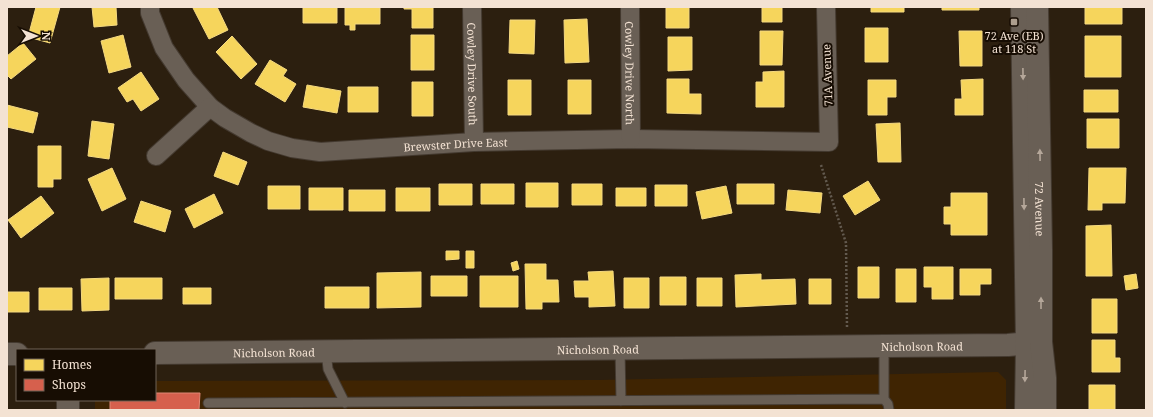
<svg xmlns="http://www.w3.org/2000/svg" width="1153" height="417" font-family="'Noto Serif',serif">
	<style>
		.built { fill: #3f2402 }
		.homes { fill: #f6d55c; stroke: #f5d980 }
		.shops { fill: #d6604d; stroke: #df8775 }
		.lines { fill: none; stroke-linecap: round; stroke-linejoin: round }
		.service-casing { stroke: #443a30; stroke-width: 11 }
		.minor-casing { stroke: #443a30; stroke-width: 20 }
		.tertiary-casing { stroke: #443a30; stroke-width: 24 }
		.secondary-casing { stroke: #443a30; stroke-width: 24 }
		.path { stroke: #635a4f; stroke-width: 2.5; stroke-dasharray: 2 2; stroke-linecap: butt }
		.service { stroke: #695f55; stroke-width: 9 }
		.minor { stroke: #695f55; stroke-width: 18 }
		.tertiary { stroke: #695f55; stroke-width: 22 }
		.secondary { stroke: #695f55; stroke-width: 22 }
		.oneway { fill: #b5a79a }
		.poi-dot { fill: #ad9e8e; stroke: #170d03; stroke-width: 1.5 }
		.labels { text-anchor: middle; dominant-baseline: central; stroke-width: 4; stroke-linejoin: round; paint-order: stroke }
		.poi-label { font-size: 11px; fill: #f3e2d3; stroke: #170d03 }
		.street-label { font-size: 11px; fill: #f3e2d3; stroke: #170d03 }
	</style>
	<rect width="100%" height="100%" fill="#2c1f0f"/>
	<path class="built" d="M998 372 1006 380V410H95V400H155V381L598 380Z"/>
	<path class="homes" d="M36 7H60L50 43 28 37Z
		M92 7H116L117 25 94 27Z
		M194 7H217L228 30 209 39 193 8Z
		M303 7H337V23H303Z
		M345 7H380V24H355V30H350V25H345Z
		M404 7H433V28H412V9H404Z
		M666 7H689V28H666Z
		M762 7H782V22H762Z
		M871 7H904V12H871Z
		M942 7H979V10H942Z
		M1085 7H1122V24H1085Z
		M587 19 589 62 565 63 564 20Z
		M510 20H535L534 54 509 53Z
		M865 28H888V62H865Z
		M760 31H783L782 65H760Z
		M959 31H982V66H960Z
		M123 35 131 67 109 73 101 41Z
		M411 35H434V70H411Z
		M232 36 257 64 241 79 216 52Z
		M1085 36H1121V77H1085Z
		M668 37H692V70L668 71Z
		M23 43 36 59 11 79 7 75V56Z
		M270 60 287 70 283 76 296 84 285 102 255 84Z
		M784 71V107H756V82H763V72Z
		M141 72 159 99 141 111 133 99 127 102 118 88Z
		M667 79H689V94H701V114L667 113Z
		M983 79V115H955V99H962L961 80Z
		M508 80H531V115H508Z
		M568 80H591V114H568Z
		M868 80H896V97H887V115H868Z
		M412 82H433V116H412Z
		M307 85 341 91 337 113 303 107Z
		M348 87H378V112H348Z
		M1084 90H1118V112H1084Z
		M7 105 38 113 33 133 7 127Z
		M1087 119H1119V148H1087Z
		M92 121 114 124 109 159 88 156Z
		M900 123 901 162H878L876 124Z
		M38 146H61V179H53V187H38Z
		M223 152 247 162 238 185 214 176Z
		M112 168 126 199 102 211 88 179Z
		M1089 168H1126L1125 203H1102V210H1088Z
		M868 181 880 200 855 215 843 196Z
		M526 183H558V207H526Z
		M439 184H472V205H439Z
		M481 184H514V204H481Z
		M572 184H602V205H572Z
		M737 184H774V204H737Z
		M655 185H687V206H655Z
		M268 186H300V209H268Z
		M726 186 732 213 702 219 696 192Z
		M309 188H343V210H309Z
		M396 188H430V211H396Z
		M616 188H646V206H616Z
		M349 190H385V211H349Z
		M788 190 822 193 820 213 786 210Z
		M951 193H987V235H951V224H944V207H951Z
		M214 194 223 213 194 228 185 209Z
		M41 196 54 213 21 238 8 220Z
		M141 201 171 211 165 232 134 222Z
		M1111 225 1112 276H1086V226Z
		M446 251H459V259L446 260Z
		M466 251H474V268H466Z
		M517 261 519 269 513 271 511 263Z
		M525 264H546V280H558L559 302H542V309H526Z
		M858 267H879V298H858Z
		M924 267H953V299H932V287H924Z
		M896 269H916V302H896Z
		M960 269H991V284H980V295H960Z
		M613 271 615 306 589 307V297H575L574 281H589L588 272Z
		M421 272V307L377 308V273Z
		M761 274V280L795 279 796 304 736 307 735 275Z
		M1136 274 1138 288 1126 290 1124 276Z
		M431 276H467V296H431Z
		M480 276H518V307H480Z
		M660 277H686V305H660Z
		M109 278V310L82 311 81 279Z
		M115 278H162V299H115Z
		M624 278H649V308H624Z
		M697 278H722V306H697Z
		M809 279H831V304H809Z
		M325 287H369V308H325Z
		M39 288H72V310H39Z
		M183 288H211V304H183Z
		M7 292H29V312H7Z
		M1092 299H1117V333H1092Z
		M1092 340H1115V358H1120V372H1092Z
		M1089 385H1115V410H1089Z"/>
	<path class="shops" d="M155 393H200L199 410H110V400H155Z"/>
	<g class="lines">
		<g class="service-casing">
			<path id="service" d="M884 346V399L888 404 889 410
				M620 349 621 401
				M326 351 328 369 345 403
				M208 403 884 399"/>
		</g>
		<g class="minor-casing">
			<g id="minor">
				<path id="s1" d="M150 7V13L164 48 186 80 210 107 225 118 251 133 268 141 292 148 320 152 474 142 631 139 829 142 826 7"/>
				<path id="s2" d="M472 7 474 142"/>
				<path id="s3" d="M630 7 631 139"/>
				<path d="M156 156 210 107"/>
			</g>
		</g>
		<g class="tertiary-casing">
			<g id="tertiary">
				<path id="s4" d="M155 353 884 346 1008 345 1041 342"/>
				<path d="M7 354H17"/>
				<path d="M68 400V410"/>
			</g>
		</g>
		<g class="secondary-casing">
			<g id="secondary">
				<path d="M1022 7 1027 344 1026 410"/>
				<path id="s5" d="M1037 7 1041 250V342L1045 378V410"/>
			</g>
		</g>
		<path class="path" d="M821 165 846 243 847 328"/>
		<use href="#service" class="service"/>
		<use href="#minor" class="minor"/>
		<use href="#tertiary" class="tertiary"/>
		<use href="#secondary" class="secondary"/>
	</g>
	<defs><path id="oneway-solid" d="M-6-.8H1V-3.2L6.5 0L1 3.2V.8H-6Z"/></defs>
	<g class="oneway">
		<use href="#oneway-solid" transform="translate(1023 74) rotate(89)"/>
		<use href="#oneway-solid" transform="translate(1040 155) rotate(-91)"/>
		<use href="#oneway-solid" transform="translate(1024 204) rotate(89)"/>
		<use href="#oneway-solid" transform="translate(1041 303) rotate(-90)"/>
		<use href="#oneway-solid" transform="translate(1025 376) rotate(91)"/>
	</g>
	<rect class="poi-dot" x="1010" y="18" width="8" height="8" rx="2"/>
	<g class="labels">
		<g class="poi-label">
			<text x="1014" y="35">72 Ave (EB)<tspan x="1014" dy="13">at 118 St</tspan></text>
		</g>
		<g class="street-label">
			<text stroke="none"><textPath href="#s3" startOffset="66">Cowley Drive North</textPath></text>
			<text stroke="none"><textPath href="#s2" startOffset="67">Cowley Drive South</textPath></text>
			<text transform="translate(827 75) rotate(-92)">71A Avenue</text>
			<text stroke="none"><textPath href="#s1" startOffset="375">Brewster Drive East</textPath></text>
			<text stroke="none"><textPath href="#s5" startOffset="202">72 Avenue</textPath></text>
			<text stroke="none"><textPath href="#s4" startOffset="767">Nicholson Road</textPath></text>
			<text stroke="none"><textPath href="#s4" startOffset="443">Nicholson Road</textPath></text>
			<text stroke="none"><textPath href="#s4" startOffset="119">Nicholson Road</textPath></text>
		</g>
	</g>
	<rect width="1153" height="417" fill="none" stroke="#f3e2d3" stroke-width="16"/>
	<rect x="16" y="349" width="140" height="52" fill="#170d03" stroke="#6f6256"/>
	<rect x="24" y="359" width="20" height="12" fill="#f6d55c" stroke="#6f6256"/>
	<text x="52" y="369" font-size="12" fill="#f3e2d3">Homes</text>
	<rect x="24" y="379" width="20" height="12" fill="#d6604d" stroke="#6f6256"/>
	<text x="52" y="389" font-size="12" fill="#f3e2d3">Shops</text>
	<g transform="translate(36 36) rotate(90)" stroke="#170d03" stroke-width="3" paint-order="stroke">
	<path d="M0-3L7 15L0 10L-7 15Z" fill="#f3e2d3"/>
	<text y="-6" font-size="11" font-weight="bold" text-anchor="middle" fill="#f3e2d3">N</text>
	</g>
</svg>
